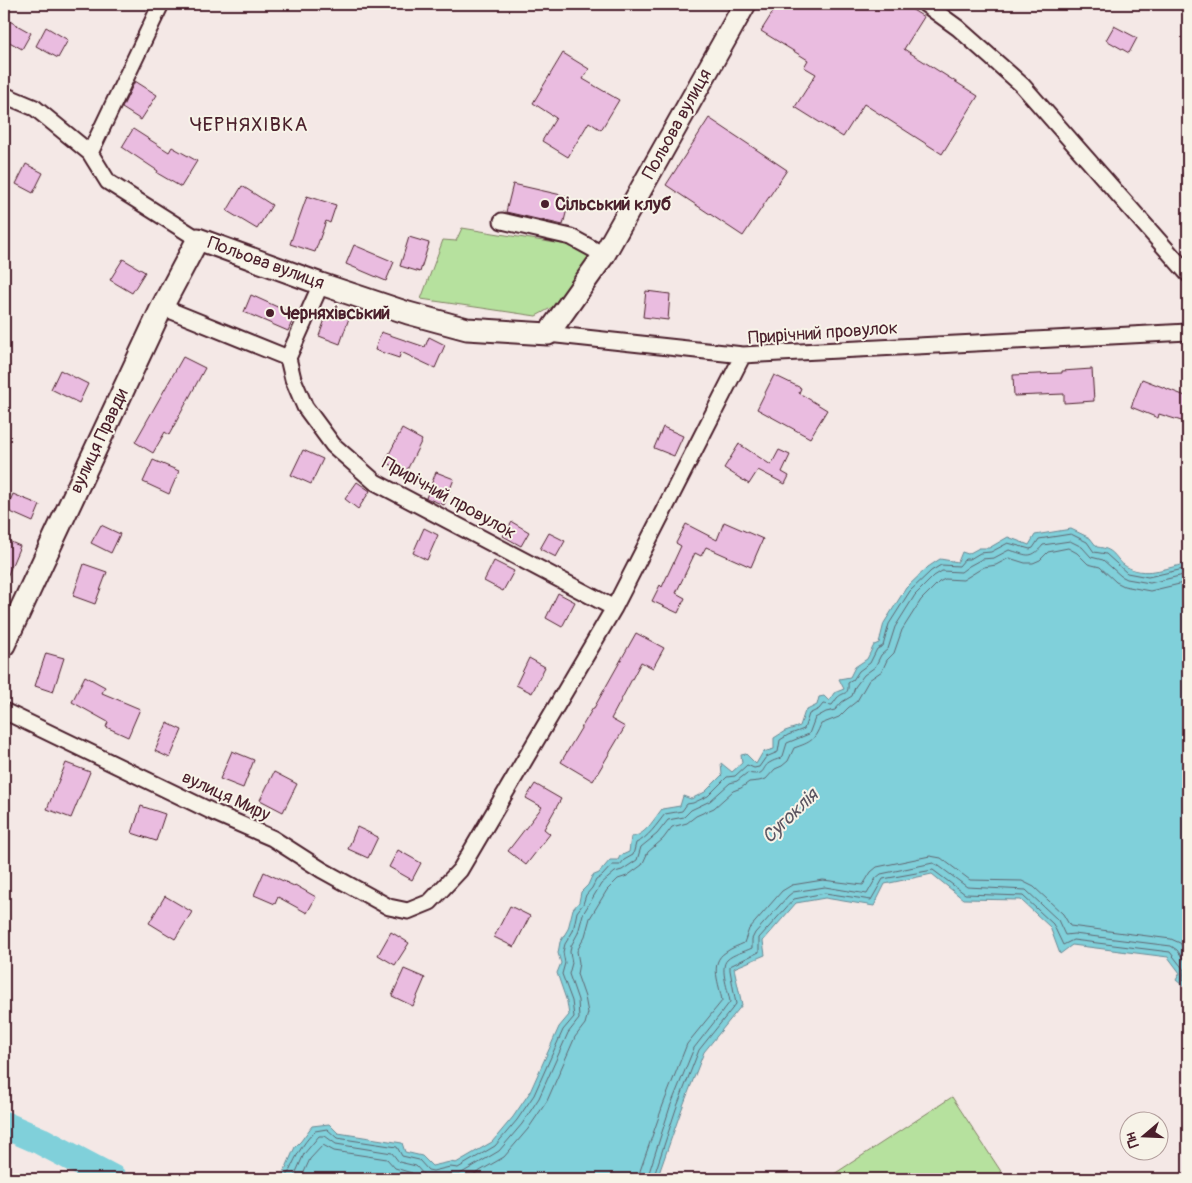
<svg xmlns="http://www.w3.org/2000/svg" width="1192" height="1183" font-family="Pangolin,sans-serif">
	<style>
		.green { fill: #b6e19e; stroke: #808064 }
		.water { fill: #80d0da; stroke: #6a8994 }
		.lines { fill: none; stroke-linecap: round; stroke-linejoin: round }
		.shore { stroke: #606671; stroke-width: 1 }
		.river { stroke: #80d0da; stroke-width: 28 }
		.building { fill: #eabce0; stroke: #4a1f2b }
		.street-casing { stroke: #4a1f2b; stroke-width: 19 }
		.secondary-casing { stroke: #4a1f2b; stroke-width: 25 }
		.street { stroke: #f7f3e8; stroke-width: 15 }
		.secondary { stroke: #f7f3e8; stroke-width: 21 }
		.poi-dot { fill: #4a1f2b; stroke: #f7f3e8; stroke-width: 2 }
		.labels { text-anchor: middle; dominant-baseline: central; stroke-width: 4; stroke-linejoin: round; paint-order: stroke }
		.street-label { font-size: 18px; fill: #4a1f2b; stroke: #f7f3e8 }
		.poi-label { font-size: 18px; font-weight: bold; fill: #4a1f2b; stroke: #f7f3e8; text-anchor: start }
		.water-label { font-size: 19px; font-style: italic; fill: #5a5460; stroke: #f7f3e8 }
		.quarter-label { font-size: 20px; letter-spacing: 1px; fill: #4a1f2b; stroke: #f7f3e8 }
	</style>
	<rect width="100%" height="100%" fill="#f4e8e6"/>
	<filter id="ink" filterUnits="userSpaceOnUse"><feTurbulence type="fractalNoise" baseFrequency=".02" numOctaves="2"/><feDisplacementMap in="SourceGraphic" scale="10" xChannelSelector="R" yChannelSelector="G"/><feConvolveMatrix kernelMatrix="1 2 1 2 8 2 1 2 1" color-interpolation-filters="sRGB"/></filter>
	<g filter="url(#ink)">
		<path class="green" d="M462 228 581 247 591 259 558 304 536 316 421 299 443 240 456 241Z
			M952 1097 1006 1179H832L831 1176Z"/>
		<path class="water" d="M1071 529 1090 538 1097 547C1118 549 1114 561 1129 568 1147 577 1170 567 1188 563V990L1176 980 1180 973 1168 957 1072 945 1060 954 1050 927 1021 900 963 899 932 874 885 884 874 906 825 898 796 903 763 941 765 955 734 968 742 1005 704 1052 681 1111 657 1179H281L295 1147 301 1141 312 1126 329 1124 338 1133 402 1143 405 1152 422 1156 432 1166 450 1162 456 1163 492 1142 513 1117 530 1092 559 1027 569 1015 567 1002 557 973 561 963 558 953 560 942 568 929 573 909 579 902 581 892 588 885 592 876 599 873 610 860H618L620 856 629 852 631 837C645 836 654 819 662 809L680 806 683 796 691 799 705 792 722 775 721 763 732 772 742 763 741 755 746 754 756 764 763 752 774 749V738L785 731 800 726 805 711 817 705 819 697 824 696 829 701 834 693 844 689 839 679 850 677 855 667 867 659 874 645 879 643 884 623 906 588 928 567 940 559 958 562 962 552 968 554 979 548H989L1008 537 1029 545 1035 535Z"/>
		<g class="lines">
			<path class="shore" d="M286 1179C294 1160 301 1145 315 1131L327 1129 337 1138 397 1147 402 1156 419 1160 428 1170 433 1171 450 1167 458 1168 495 1146 517 1120 534 1095 563 1030 574 1017 572 1001 562 974 565 963 563 952 565 944 573 931 577 912 583 904 586 895 592 888 596 880 602 876 612 865H620L624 860 633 855 636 843C648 838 657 824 665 814L682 811 687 804 693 803 708 796 727 777 735 776 747 765 754 768 759 767 766 757 778 752 780 740 788 735 804 729 809 714 819 709 823 704 832 705C834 703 835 700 837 698 844 691 849 696 848 683L853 680 859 671 870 663 877 649 883 646 889 624 910 591 931 571 941 565 959 566 965 559H970L980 553 991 552 1008 543 1030 549 1033 548 1039 539 1071 534 1087 542 1094 552 1106 554 1127 573 1148 577 1188 568
				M293 1179 304 1154 319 1136H325L336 1144 392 1153 399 1162 416 1166 425 1176 433 1178 450 1174H460L499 1151 522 1124 539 1098 568 1033 579 1019 578 1000 569 974 572 963 570 952 571 946 578 933 583 914 601 884 615 872 622 870 637 860 641 847 657 834 668 820 684 817 691 810 710 801 730 783 737 781 747 773C768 777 760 767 771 762 776 759 779 760 783 756L787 743 809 734 815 718 826 712 835 710 842 702 852 696 855 687 864 675 875 667 881 655 888 649 895 627 915 595 934 576 942 571 961 572 969 566 982 559 994 558 1009 550C1026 554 1030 561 1043 545L1070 541 1082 547 1091 557 1103 560 1121 576 1127 579 1150 583 1188 574
				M301 1179 310 1159 323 1145 334 1151 387 1159 395 1168 412 1173 418 1179
				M466 1179 504 1157 528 1129 547 1101 575 1037 585 1024 588 1013 585 997 577 974 579 963 577 951 585 936 590 918 607 890 618 879 627 876 642 865 648 852 663 839 672 827 687 823 696 816 714 808 733 791 741 788 749 782 759 781 766 779 775 769 782 766 788 761 794 748C811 742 814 741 821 724L839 717 848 708 857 701 869 680 882 671 887 660 894 653 902 630 921 600 939 582 945 579 963 580 984 567 996 565 1009 558 1025 563H1033L1040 560 1048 552 1068 548 1077 553 1088 564 1100 567 1116 582 1124 586 1150 591 1188 582
				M639 1179 640 1171 663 1105 687 1044 722 1001C720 985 708 963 726 952 731 948 738 946 744 943L749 929 782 891 792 885 823 880 863 885 871 872 877 867 930 856 941 858 970 880 1022 881 1034 887 1063 914 1070 926 1171 939 1180 943 1188 953
				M647 1179 670 1107 694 1048 730 1002C729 992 719 968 727 960 733 954 744 952 752 948V939L755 933 788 896 793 892 825 887 867 894 876 878 881 874 933 863 939 866 967 887 1026 890 1058 920 1065 935 1074 934 1171 946 1177 950 1188 965
				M653 1179 676 1109 699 1050 736 1004 730 970V966L759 952V938L794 899 825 893 871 900 883 879 933 870 965 894 1023 896 1053 924 1063 945 1073 940 1170 952 1184 970 1183 979 1188 983"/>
			<path class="river" d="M4 1125 41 1141 113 1179"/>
		</g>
		<path class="building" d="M778 4H903L924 17 904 49 978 96 942 154 864 104 843 137 795 107 816 74 804 67 808 60 761 31Z
			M4 18 31 33 22 49 4 39Z
			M1114 26 1137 38 1129 53 1106 40Z
			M46 27 68 40 58 58 36 46Z
			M563 53 589 69 583 79 619 100 601 130 589 122 568 157 542 141 556 118 533 103Z
			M135 81 157 95 141 120 122 108Z
			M709 118 787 170 743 236 666 185Z
			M133 129 169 152 172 147 197 161 181 187 157 173 158 171 122 147Z
			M26 164 43 173 33 193 16 184Z
			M513 184 570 197 563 225 506 212Z
			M242 186 272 205 257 229 227 211Z
			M307 196 336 205 330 223 326 221 315 252 290 244Z
			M409 237 429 243 420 272 400 266Z
			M354 245 394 262 386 281 346 264Z
			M123 259 145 272 132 293 110 280Z
			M646 291 670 294 668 320 643 317Z
			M251 295 295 315 288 331 244 312Z
			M328 311 349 318 340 344 319 336Z
			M381 332 425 347 429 337 445 345 435 368 401 352 399 358 375 350Z
			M183 357 205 368 169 435 165 432 153 453 135 442Z
			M1092 369 1094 401 1064 403V394L1014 396 1013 375 1062 373V371Z
			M60 370 88 384 79 403 51 389Z
			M774 375 801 388 799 393 827 410 810 438 757 409Z
			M1142 379 1188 397V423L1159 414 1158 418 1131 407Z
			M663 427 683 436 674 456 654 448Z
			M402 429 422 440 406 472 385 462Z
			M739 444 771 465 779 450 790 455 782 472 789 476 785 484 758 470 749 484 724 468Z
			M303 450 323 459 311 484 291 475Z
			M153 460 179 471 169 494 143 482Z
			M436 472 454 479 444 505 426 498Z
			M357 482 370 491 358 509 345 499Z
			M13 494 40 505 33 522 6 510Z
			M512 522 529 532 521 546 503 536Z
			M724 522 763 539 751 567 706 547 701 556 695 553 676 593 685 598 678 613 652 601 660 585 662 587 681 546 676 543 686 524 717 540Z
			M101 525 120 534 111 553 91 543Z
			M424 528 438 535 427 560 413 553Z
			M549 533 565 541 556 557 540 549Z
			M4 539 20 546 4 584Z
			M494 561 514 571 503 591 484 581Z
			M84 564 107 572 95 604 73 596Z
			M558 593 575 602 562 627 546 618Z
			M636 633 664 648 653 668 641 662 611 719 625 727 593 781 561 762 593 708H594Z
			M46 653 64 658 53 692 35 686Z
			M529 658 545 667 532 693 516 685Z
			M85 676 105 687 102 693 140 709 128 737 106 727 108 722 72 702Z
			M167 723 182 730 170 758 155 751Z
			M232 751 254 760 243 788 220 779Z
			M66 763 90 772 71 818 47 809Z
			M274 772 297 784 283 812 260 800Z
			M535 784 561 799 544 829 550 834 526 865 508 851 542 807 526 798Z
			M141 806 165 814 156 841 132 833Z
			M357 827 378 837 368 858 348 849Z
			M398 850 421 863 412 880 389 867Z
			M264 872 294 886 295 885 316 897 307 913 278 897 275 904 254 895Z
			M165 896 192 912 175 939 149 923Z
			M510 906 530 916 514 947 494 937Z
			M391 932 409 943 395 965 378 955Z
			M404 969 425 978 413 1006 392 996Z"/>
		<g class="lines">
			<g class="street-casing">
				<path id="street" d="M925 4 958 28 1022 85 1188 274
					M4 95 35 108 90 153 108 182 198 239
					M90 153 161 4
					M502 221 571 237 604 255
					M162 307 288 358
					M548 334 743 355
					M288 358 293 379 305 407 333 445 375 482 614 608 743 355 1188 332
					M288 358 321 284
					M4 711 217 814 272 838 322 870 389 907 408 911 430 902 460 870 614 608"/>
			</g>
			<g class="secondary-casing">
				<path id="secondary" d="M4 645 162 307 198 239 321 284 408 313 467 329 548 334 604 255 745 4"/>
			</g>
			<use href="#street" class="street"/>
			<use href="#secondary" class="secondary"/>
		</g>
	</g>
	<g class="poi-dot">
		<circle cx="545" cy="204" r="5"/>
		<circle cx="270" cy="313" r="5"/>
	</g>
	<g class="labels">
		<g class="street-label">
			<text transform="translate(677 124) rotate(-61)">Польова вулиця</text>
			<text transform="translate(266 263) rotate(20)">Польова вулиця</text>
			<text transform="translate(823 333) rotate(-4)">Прирічний провулок</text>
			<text transform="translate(99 441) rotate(-65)">вулиця Правди</text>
			<text transform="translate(449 498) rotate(29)">Прирічний провулок</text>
			<text transform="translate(226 796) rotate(25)">вулиця Миру</text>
		</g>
		<g class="poi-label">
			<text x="555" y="204">Сільський клуб</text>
			<text x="280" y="313">Черняхівський</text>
		</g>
		<g class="water-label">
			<text transform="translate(790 816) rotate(-44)">Сугоклія</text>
		</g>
		<g class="quarter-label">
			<text x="249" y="124">ЧЕРНЯХІВКА</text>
		</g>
	</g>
	<rect width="1192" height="1183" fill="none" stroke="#f7f3e8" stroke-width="20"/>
	<rect x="10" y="10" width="1172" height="1163" fill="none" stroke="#4a1f2b" stroke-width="2" filter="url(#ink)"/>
	<g transform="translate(1144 1136) rotate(251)"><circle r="24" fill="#f7f3e8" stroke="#b29e9c"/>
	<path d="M0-4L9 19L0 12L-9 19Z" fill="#4a1f2b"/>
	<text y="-8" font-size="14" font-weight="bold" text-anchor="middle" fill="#4a1f2b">Пн</text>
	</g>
</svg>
